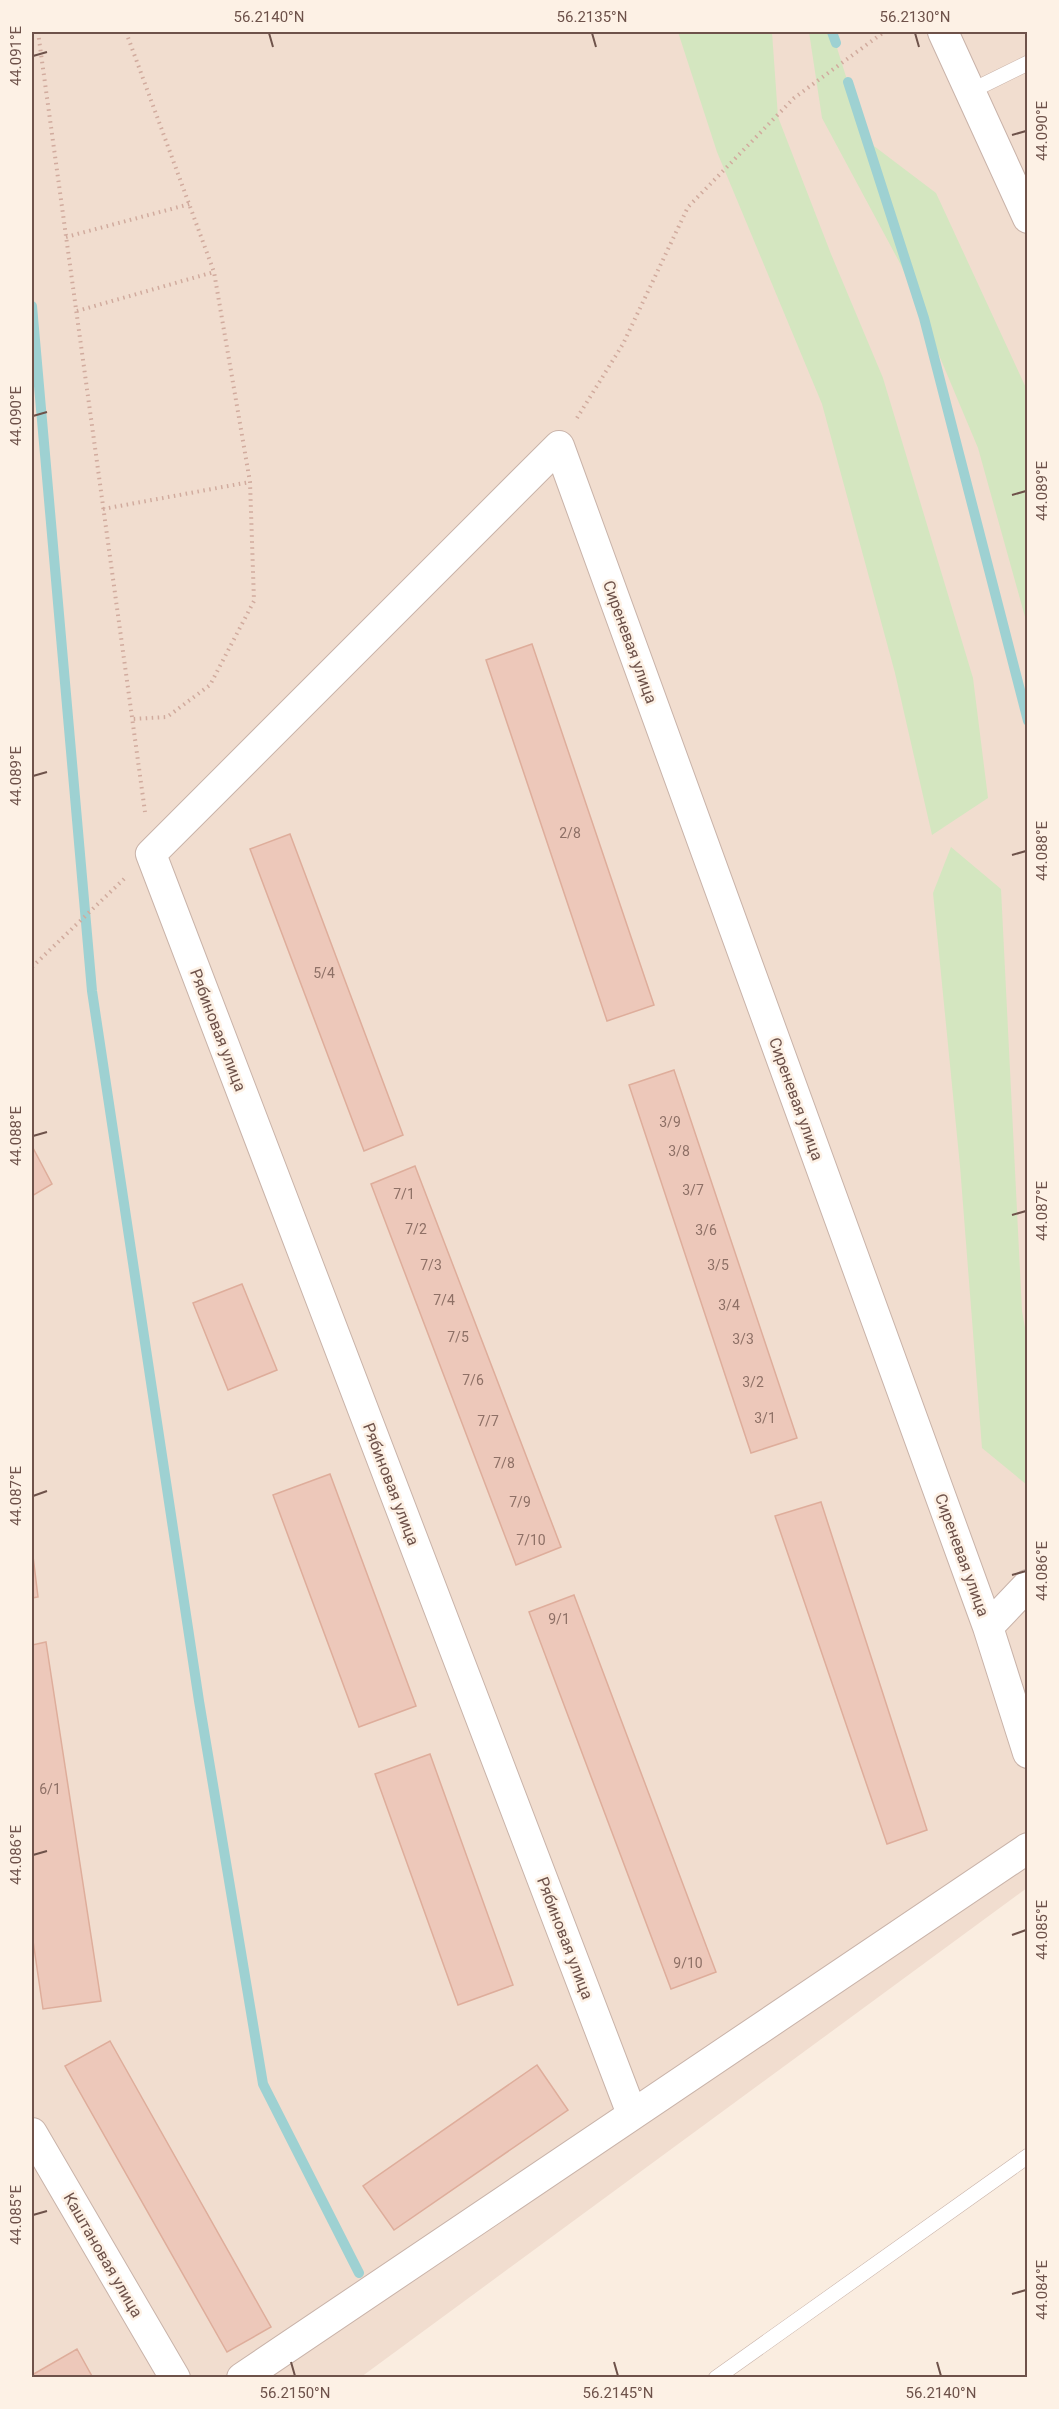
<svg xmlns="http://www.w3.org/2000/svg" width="1059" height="2409" font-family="Roboto,sans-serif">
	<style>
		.residential { fill: #f1ddcf }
		.green { fill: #d4e6c0 }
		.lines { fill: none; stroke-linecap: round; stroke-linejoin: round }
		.stream { stroke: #9ed1d2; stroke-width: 10 }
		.building { fill: #edc8ba; stroke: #dead9b; stroke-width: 1.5 }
		.lane-casing { stroke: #c9b3a9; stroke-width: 16 }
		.street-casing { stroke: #c9b3a9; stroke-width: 32 }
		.path { stroke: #d1ab9e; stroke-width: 4; stroke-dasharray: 1.5 4.5; stroke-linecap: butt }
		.lane { stroke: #fff; stroke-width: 15 }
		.street { stroke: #fff; stroke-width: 30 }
		.ticks { fill: none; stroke: #6e524a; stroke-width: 2 }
		.labels { text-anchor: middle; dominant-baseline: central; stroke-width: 5; stroke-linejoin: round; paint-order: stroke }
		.number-label { font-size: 14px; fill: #8e7066 }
		.street-label { font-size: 16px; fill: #6e524a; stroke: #fdf1e5 }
		.neatline { fill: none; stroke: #6e524a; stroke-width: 2 }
		.ticks-label { font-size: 15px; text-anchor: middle; fill: #6e524a }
	</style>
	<rect width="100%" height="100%" fill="#faede0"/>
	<path class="residential" d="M32 32H1027V1888L361 2377 32 2378Z"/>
	<path class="green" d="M678 32H772L778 117 831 254 883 378 973 678 988 798 932 835 895 673 822 404 717 152Z
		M809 32H832L866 140 936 193 1027 390V624L978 448 902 267 822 118Z
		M951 847 1001 889 1022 1311 1028 1345 1027 1485 982 1448 960 1166 933 893Z"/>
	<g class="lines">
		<path class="stream" d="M832 32 836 43
			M848 82 924 318 1028 721
			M32 306 92 991 199 1701 263 2084 359 2273"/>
	</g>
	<path class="building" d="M532 644 654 1005 607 1021 486 660Z
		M290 834 403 1135 364 1151 250 849Z
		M674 1070 797 1438 751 1453 629 1085Z
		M32 1146 52 1184 32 1196Z
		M415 1166 561 1547 516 1565 371 1184Z
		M242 1284 277 1370 228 1390 193 1303Z
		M330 1474 416 1706 359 1727 273 1495Z
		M821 1502 927 1830 887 1844 775 1516Z
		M32 1548 38 1597 32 1598Z
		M574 1595 716 1972 671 1989 529 1612Z
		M46 1642 101 2001 43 2009 32 1934V1645Z
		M430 1754 513 1985 458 2005 375 1774Z
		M110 2041 271 2327 227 2352 65 2066Z
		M537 2065 568 2110 394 2230 363 2186Z
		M77 2349 93 2378H32V2375Z"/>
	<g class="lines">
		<g class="lane-casing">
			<path id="lane" d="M969 92 1028 63
				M716 2378 1028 2156"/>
		</g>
		<g class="street-casing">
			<path id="street" d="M943 32 1028 218
				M988 1627 1028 1585
				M632 2114 151 854 559 446 988 1627 1028 1753
				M32 2133 175 2378
				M242 2378 1028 1848"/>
		</g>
		<path class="path" d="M38 32 145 812
			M126 32 214 272 250 482 254 601 210 685 167 717 132 719
			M66 237 190 204
			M77 311 214 272
			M577 418 623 344 688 207 794 98 884 32
			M103 509 250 482
			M32 967 125 878"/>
		<use href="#lane" class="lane"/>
		<use href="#street" class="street"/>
	</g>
	<path class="ticks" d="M269 33 273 47M592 33 596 47M915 33 919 47M33 56 47 52M1012 135 1026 131M33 416 47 412M1012 495 1026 491M33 776 47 772M1012 855 1026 851M33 1136 47 1132M1012 1215 1026 1211M33 1496 47 1491M1012 1575 1026 1571M33 1855 47 1851M1012 1935 1026 1930M33 2215 47 2211M1012 2294 1026 2290M291 2362 295 2376M614 2362 618 2376M937 2362 941 2376"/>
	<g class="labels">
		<g class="number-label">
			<text x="570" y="833">2/8</text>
			<text x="324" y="973">5/4</text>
			<text x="670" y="1122">3/9</text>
			<text x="679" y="1151">3/8</text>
			<text x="693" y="1190">3/7</text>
			<text x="404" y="1194">7/1</text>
			<text x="416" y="1229">7/2</text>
			<text x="706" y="1230">3/6</text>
			<text x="431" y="1265">7/3</text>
			<text x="718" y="1265">3/5</text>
			<text x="444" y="1300">7/4</text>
			<text x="729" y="1305">3/4</text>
			<text x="458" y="1337">7/5</text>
			<text x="743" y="1339">3/3</text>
			<text x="473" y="1380">7/6</text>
			<text x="753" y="1382">3/2</text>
			<text x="765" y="1418">3/1</text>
			<text x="488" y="1421">7/7</text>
			<text x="504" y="1463">7/8</text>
			<text x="520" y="1502">7/9</text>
			<text x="531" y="1540">7/10</text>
			<text x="559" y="1619">9/1</text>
			<text x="50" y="1789">6/1</text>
			<text x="688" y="1963">9/10</text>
		</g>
		<g class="street-label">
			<text transform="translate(630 642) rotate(70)">Сиреневая улица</text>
			<text transform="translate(218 1030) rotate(69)">Рябиновая улица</text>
			<text transform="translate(796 1099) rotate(70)">Сиреневая улица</text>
			<text transform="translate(391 1484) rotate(69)">Рябиновая улица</text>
			<text transform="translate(962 1555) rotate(70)">Сиреневая улица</text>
			<text transform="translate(565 1938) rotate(69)">Рябиновая улица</text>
			<text transform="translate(103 2255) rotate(60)">Каштановая улица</text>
		</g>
	</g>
	<rect width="1059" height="2409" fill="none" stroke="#fdf1e5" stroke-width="66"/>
	<rect x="33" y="33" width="993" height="2343" class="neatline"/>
	<g class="ticks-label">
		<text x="269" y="22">56.2140°N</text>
		<text x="592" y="22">56.2135°N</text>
		<text x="915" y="22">56.2130°N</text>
		<text transform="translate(16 56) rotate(-90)" y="5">44.091°E</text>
		<text transform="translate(1042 131) rotate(-90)" y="5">44.090°E</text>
		<text transform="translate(16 416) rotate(-90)" y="5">44.090°E</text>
		<text transform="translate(1042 491) rotate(-90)" y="5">44.089°E</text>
		<text transform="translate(16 776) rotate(-90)" y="5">44.089°E</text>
		<text transform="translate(1042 851) rotate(-90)" y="5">44.088°E</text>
		<text transform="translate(16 1136) rotate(-90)" y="5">44.088°E</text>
		<text transform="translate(1042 1211) rotate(-90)" y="5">44.087°E</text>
		<text transform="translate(16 1496) rotate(-90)" y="5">44.087°E</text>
		<text transform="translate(1042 1571) rotate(-90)" y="5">44.086°E</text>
		<text transform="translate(16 1855) rotate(-90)" y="5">44.086°E</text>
		<text transform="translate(1042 1930) rotate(-90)" y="5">44.085°E</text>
		<text transform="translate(16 2215) rotate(-90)" y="5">44.085°E</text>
		<text transform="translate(1042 2290) rotate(-90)" y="5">44.084°E</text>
		<text x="295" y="2398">56.2150°N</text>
		<text x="618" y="2398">56.2145°N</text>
		<text x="941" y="2398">56.2140°N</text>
	</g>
</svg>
